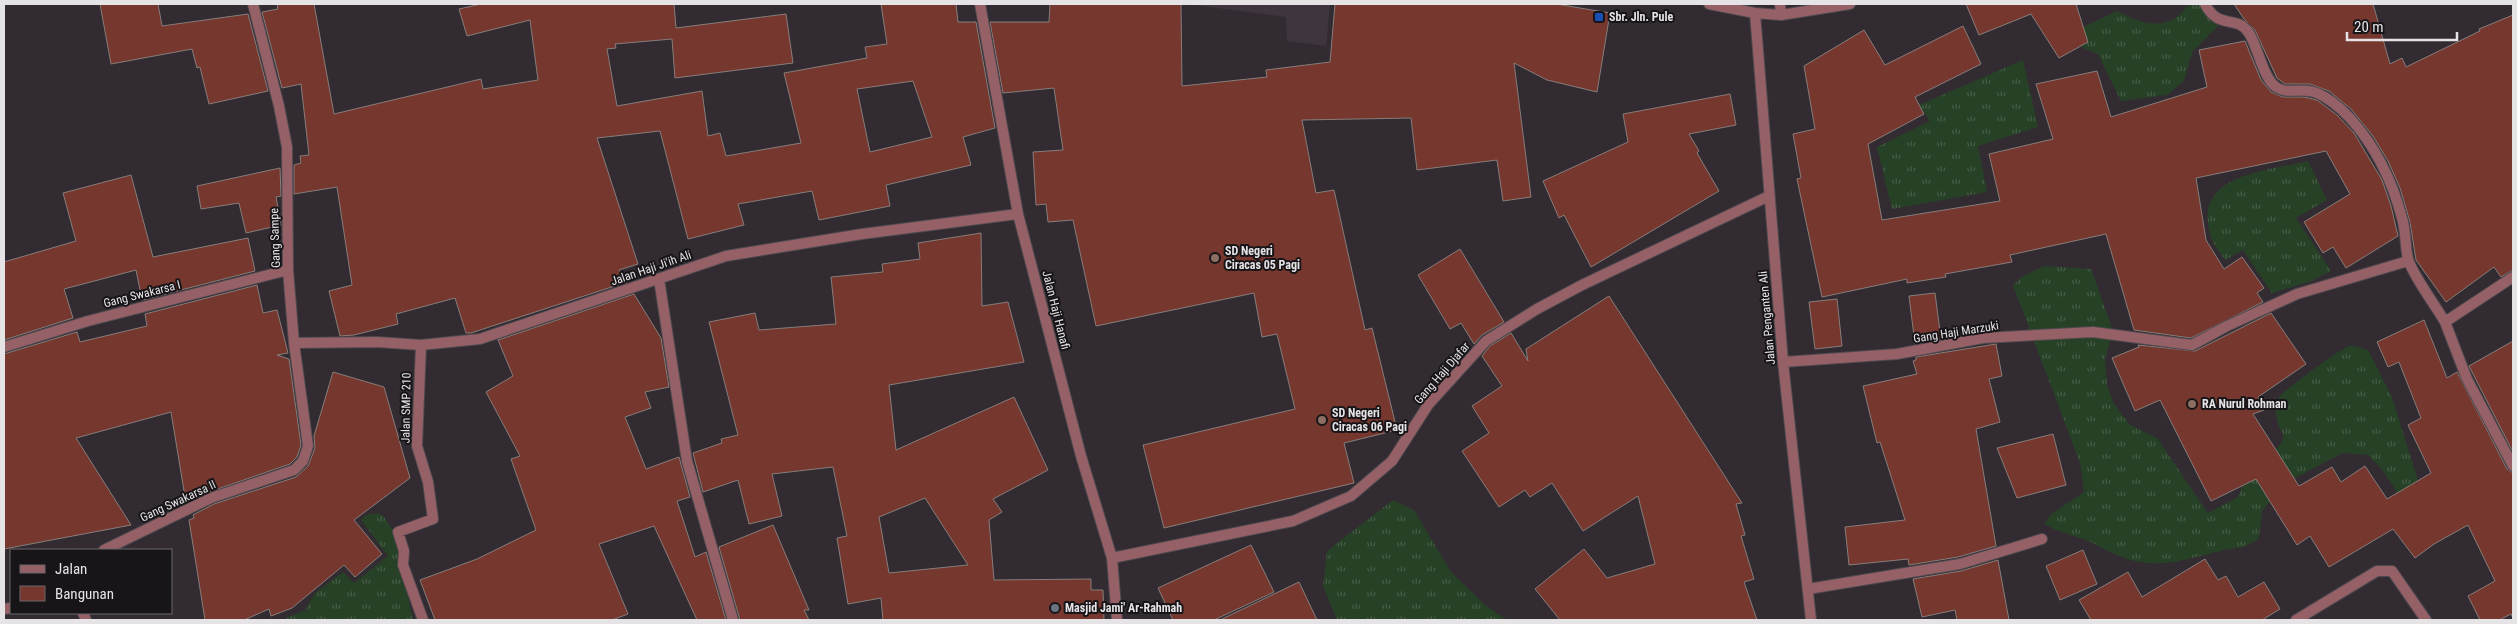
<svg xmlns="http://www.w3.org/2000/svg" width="2517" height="624" font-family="'Roboto Condensed',sans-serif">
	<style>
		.built { fill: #3e353e }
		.grass { fill: url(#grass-tufts) }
		.building { fill: #76372e; stroke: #877d7b; fill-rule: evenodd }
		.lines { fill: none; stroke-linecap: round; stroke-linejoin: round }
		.minor-casing { stroke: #4f494f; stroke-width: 12 }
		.tertiary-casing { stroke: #4f494f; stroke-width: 12 }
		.minor { stroke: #956166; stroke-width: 10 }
		.tertiary { stroke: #956166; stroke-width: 10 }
		.transit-dot { fill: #1a4fb4; stroke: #181518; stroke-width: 2 }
		.education-dot { fill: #8d6e63; stroke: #181518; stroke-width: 2 }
		.worship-dot { fill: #6b7280; stroke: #181518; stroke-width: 2 }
		.labels { text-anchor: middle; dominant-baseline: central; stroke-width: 4; stroke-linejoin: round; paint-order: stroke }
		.poi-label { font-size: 12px; font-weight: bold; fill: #e6e3e6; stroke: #181518; text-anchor: start }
		.street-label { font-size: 12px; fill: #e6e3e6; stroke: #181518 }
	</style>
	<defs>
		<pattern id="grass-tufts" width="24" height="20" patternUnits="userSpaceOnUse" patternTransform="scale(1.25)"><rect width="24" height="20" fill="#264126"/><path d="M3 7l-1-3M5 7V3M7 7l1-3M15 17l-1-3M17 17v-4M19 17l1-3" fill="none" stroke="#465c46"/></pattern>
	</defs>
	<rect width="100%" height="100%" fill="#322c32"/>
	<path class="built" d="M1187 4H1330L1326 46 1287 41 1286 17Z"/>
	<path class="grass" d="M2189 4H2207L2221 23 2192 52 2184 81 2167 95 2121 101 2098 54 2072 43 2075 31 2117 11C2143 25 2169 33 2189 4Z
		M2023 60 2038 127 1978 146 1987 192 1892 209 1877 147 1930 121 1919 105Z
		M2308 161 2327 200 2296 218 2331 271 2309 282 2272 293 2243 250 2225 260C2221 253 2213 245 2211 237 2191 174 2265 172 2308 161Z
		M2044 266 2091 269 2113 331 2105 359 2107 384 2113 402 2130 425 2157 438 2208 513 2238 497 2244 482 2277 449 2284 437C2278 425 2271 409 2280 396 2284 390 2343 347 2349 346 2354 345 2363 349 2368 350L2392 397 2419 484 2400 497 2381 468 2368 455 2343 453 2285 483 2262 511 2259 538C2243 551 2238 546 2220 551 2182 560 2158 571 2119 556 2108 552 2098 545 2088 541 2073 534 2058 533 2045 524L2050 515 2084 492 2080 463 2013 285 2022 277Z
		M1393 500 1414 510 1451 572 1485 605 1507 620H1337L1323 586 1327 551Z
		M378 513 384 517 393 530 413 620H282L305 610 315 593 343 572 354 583 388 556 361 520 366 515Z"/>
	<path class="building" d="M100 4H158L162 26 248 14 268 91 209 104 200 67 197 68 192 49 111 64Z
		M277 4H314L334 114 481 79 483 89 538 80 530 20 467 36 459 9 481 4H674L676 28 786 14 793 63 675 78 672 39 615 44 616 48 607 49 617 106 702 91 708 136 720 133 726 156 801 143 784 73 867 58 865 47 887 44 881 4H956L958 22H976L995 128 963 137 971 165 886 185 890 206 819 220 812 191 738 204 744 225 688 239 660 131 597 138 638 264 619 270 627 282 471 333H466L455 298 396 314 398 324 354 335 340 336 329 291 352 285 337 187 294 194V165L301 163 300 156 309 155 301 84 282 88 262 12 278 9ZM913 81 932 137 870 152 857 89Z
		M1050 4H1181L1182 86 1267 77 1266 70 1330 62 1335 4H1556L1610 13 1597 92 1547 80 1514 63 1531 197 1503 201 1497 160 1417 170 1411 118 1302 120 1316 193 1334 190 1365 330 1372 328 1397 430 1344 443 1354 483 1164 528 1143 445 1295 409 1277 334 1262 337 1254 293 1096 326 1073 220 1048 222 1046 204 1036 205 1033 152 1063 150 1054 88 1003 93 990 22H1049Z
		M1966 4H2076L2088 42 2059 58 2031 14 1979 35Z
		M2234 4H2373L2390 64 2402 58 2406 67 2480 31 2479 29 2513 15V270L2501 277 2494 267 2446 302 2416 260 2410 222 2400 188 2388 161 2373 136 2351 109 2329 91 2310 84H2285L2277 78 2255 30 2244 19Z
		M1963 26 1981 64 1915 97 1924 114 1868 144 1882 220 2000 201 1989 154 2053 139 2036 84 2097 71 2111 117 2207 87 2199 50 2245 41 2261 80 2271 92 2283 97H2304L2317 100 2337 115 2354 133 2382 180 2391 206 2398 236 2346 268 2333 247 2323 253 2304 222 2350 194 2326 151 2196 178 2206 240 2224 269 2242 257 2264 288 2257 293 2263 302 2191 338 2134 330 2106 234 2010 255 2012 262 1945 274 1946 277 1907 283V279L1822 297 1797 179 1801 178 1793 134 1815 129 1804 66 1864 30 1885 65Z
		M1730 94 1736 125 1689 134 1699 151 1697 153 1719 191 1591 267 1564 215 1559 218 1543 181 1628 142 1623 114Z
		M280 168 281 196 276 197 281 225 246 233 239 203 201 209 197 186Z
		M131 175 153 257 248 238 255 271 142 300 136 270 64 289 73 318 4 340V262L76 241 63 193Z
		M981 233 982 306 1008 302 1024 362 889 385 896 450 1014 397 1048 470 993 499 1002 512 989 520 994 580 1091 579V590H1103L1104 620H883L881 598 848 604 837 538 847 536 833 467 772 474 782 516 749 524 738 480 703 492 693 453 722 443 721 439 738 435 709 322 755 313 759 330 836 324 831 277 883 272 882 264 920 259 918 243ZM925 498 968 565 889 573 879 517Z
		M1460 249 1504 322 1482 335 1474 344 1461 323 1450 329 1418 275Z
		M257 285 263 313 277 310 288 353 277 355 289 359 301 445 297 457 290 464 209 492 186 503 171 412 76 438 131 525 4 549V354L77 332 80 342 147 326 145 314Z
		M1935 293 1941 339 1915 344 1909 296Z
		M634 294 661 338 669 387 645 392 651 408 625 417 646 469 679 457 690 497 677 501 695 557 706 552 726 620H697L654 526 599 544 628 614 612 620H435L420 580 477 559 536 530 511 459 520 456 486 392 513 376 498 340Z
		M1609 296 1742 503 1736 504 1745 535 1741 536 1754 579 1744 582 1757 620H1560L1535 589 1584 549 1607 578 1655 564 1638 496 1583 531 1552 483 1530 497 1525 490 1499 507 1462 451 1489 433 1472 406 1502 386 1482 356 1490 346 1511 333 1528 361 1526 349Z
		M1837 299 1842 346 1815 349 1809 302Z
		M2271 313 2306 364 2258 397 2264 410 2253 414 2299 486 2332 467 2341 482 2365 466 2387 499 2431 473 2408 425 2421 418 2399 362 2388 367 2377 342 2424 320 2447 378 2457 372 2507 469 2513 473V618L2511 614 2499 620H2480L2468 596 2495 581 2468 525 2434 544 2415 558 2393 529 2329 567 2310 536 2297 545 2256 479 2211 501 2160 400 2135 411 2112 358 2139 347 2138 345 2195 351Z
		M2513 341V452L2469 366Z
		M1996 344 2002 376 1989 379 2000 422 1976 429 1996 546 1958 557 1909 565 1908 559 1849 565 1845 527 1905 520 1880 442 1877 443 1863 386 1917 374 1913 361 1916 360V357Z
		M333 372 384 387 410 478 354 520 382 554 355 577 344 565 292 608 271 616 269 609 244 620H205L189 520 194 518 193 515 214 504 296 477 308 466 315 448 314 436Z
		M2053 434 2066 485 2017 498 1997 448Z
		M773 525 809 610H804L809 620H740L719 547Z
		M1251 545 1274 592 1214 620H1173L1158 588Z
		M2083 550 2097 584 2060 600 2046 566Z
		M2205 559 2218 580 2226 576 2238 597 2264 582 2280 609 2262 620H2091L2079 600 2128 572 2142 597Z
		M1998 560 2009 620H1957L1955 610 1922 617 1913 579 1961 571Z
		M1299 582 1317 620H1220Z"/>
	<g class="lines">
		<g class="minor-casing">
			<path id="minor" d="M980 4 1018 214 1081 456 1112 558 1117 620
				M1780 4 1781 15
				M2205 4C2219 31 2237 14 2249 33 2258 47 2263 78 2276 87 2286 94 2298 89 2309 91 2322 92 2341 108 2350 118 2376 147 2392 180 2402 218 2406 231 2405 246 2408 259 2413 276 2436 306 2445 322L2513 277
				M659 279 687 461 733 620
				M2445 322 2467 379 2513 466
				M294 343 377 342 421 345 480 339 726 256 862 234 1018 214
				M421 345 417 446 428 482 433 519 398 532 404 551 403 565 423 620
				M4 347 88 321 288 270
				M1783 362 1897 354 1983 338 2093 332 2192 345 2227 326 2297 294 2408 261
				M104 550 211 498 294 470 303 461 308 446 294 343 288 270 287 147 279 106 253 4
				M1112 558 1293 521 1351 496 1392 461 1428 405 1486 341 1537 309 1582 285 1769 196
				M1808 589 1960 564 2042 539
				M4 609 11 608
				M83 613 86 620
				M2296 620 2377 571H2392L2426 620"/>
		</g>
		<g class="tertiary-casing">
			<path id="tertiary" d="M1709 4 1755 13 1781 15 1850 4
				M1755 13 1783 362 1811 620"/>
		</g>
		<use href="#minor" class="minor"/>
		<use href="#tertiary" class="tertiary"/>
	</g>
	<rect class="transit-dot" x="1594" y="12" width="10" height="10" rx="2.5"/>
	<g class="education-dot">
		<circle cx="1215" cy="258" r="5"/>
		<circle cx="2192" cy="404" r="5"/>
		<circle cx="1322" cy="420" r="5"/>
	</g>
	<circle class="worship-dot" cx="1055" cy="608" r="5"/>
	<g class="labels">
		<g class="poi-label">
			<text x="1609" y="17">Sbr. Jln. Pule</text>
			<text x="1225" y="251">SD Negeri<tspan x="1225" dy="14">Ciracas 05 Pagi</tspan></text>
			<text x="2202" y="404">RA Nurul Rohman</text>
			<text x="1332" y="413">SD Negeri<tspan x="1332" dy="14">Ciracas 06 Pagi</tspan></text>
			<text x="1065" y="608">Masjid Jami' Ar-Rahmah</text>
		</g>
		<g class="street-label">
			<text transform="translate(275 238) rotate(-92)">Gang Sampe</text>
			<text transform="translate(651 268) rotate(-19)">Jalan Haji Ji'ih Ali</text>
			<text transform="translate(142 294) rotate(-14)">Gang Swakarsa I</text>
			<text transform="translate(1056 310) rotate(76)">Jalan Haji Hanafi</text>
			<text transform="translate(1767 318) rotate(-95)">Jalan Penganten Ali</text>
			<text transform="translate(1956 332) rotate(-9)">Gang Haji Marzuki</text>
			<text transform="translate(1442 373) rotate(-49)">Gang Haji Djafar</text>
			<text transform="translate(406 408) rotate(-89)">Jalan SMP 210</text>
			<text transform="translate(178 501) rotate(-25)">Gang Swakarsa II</text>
		</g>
	</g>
	<rect width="2517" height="624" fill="none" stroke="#e6e3e6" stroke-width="10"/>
	<rect x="10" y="549" width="162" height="65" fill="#181518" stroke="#6a676a"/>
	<rect x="20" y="565" width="25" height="8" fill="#956166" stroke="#6a676a"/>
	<text x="55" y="574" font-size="15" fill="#e6e3e6">Jalan</text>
	<rect x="20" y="586" width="25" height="15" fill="#76372e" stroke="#6a676a"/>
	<text x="55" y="599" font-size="15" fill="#e6e3e6">Bangunan</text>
	<path d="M2347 32v8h110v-8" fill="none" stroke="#e6e3e6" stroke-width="2.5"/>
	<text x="2354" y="32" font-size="15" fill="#e6e3e6" stroke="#181518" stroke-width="4" paint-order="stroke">20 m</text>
</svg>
